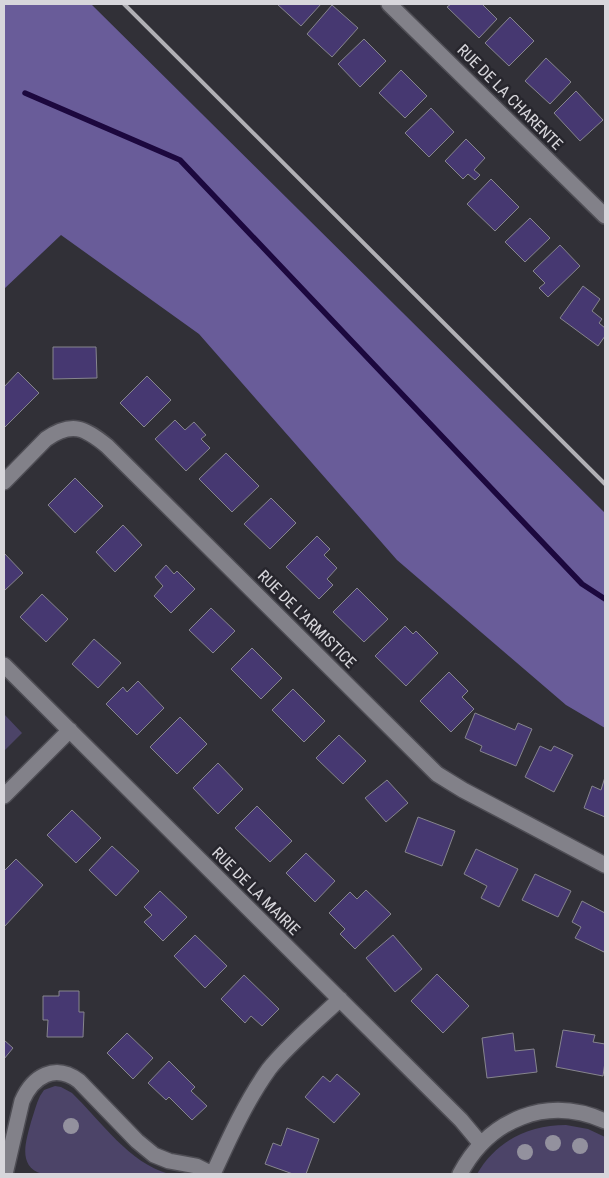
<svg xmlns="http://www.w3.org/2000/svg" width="609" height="1178" font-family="'Roboto Condensed',sans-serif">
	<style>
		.green { fill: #4c4468 }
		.forest { fill: #695c99 }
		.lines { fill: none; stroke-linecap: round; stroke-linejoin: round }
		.stream { stroke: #1c083e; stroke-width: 5.5 }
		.building { fill: #463871; stroke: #86858d }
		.street-casing { stroke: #4e4d54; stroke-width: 18 }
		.street { stroke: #828189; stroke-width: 15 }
		.rail { stroke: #b1b0b5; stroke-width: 4 }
		.tree { fill: #93919e }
		.labels { text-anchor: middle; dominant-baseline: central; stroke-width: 5; stroke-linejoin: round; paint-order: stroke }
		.street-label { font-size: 16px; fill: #d7d6db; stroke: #27262d }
	</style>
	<rect width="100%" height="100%" fill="#313037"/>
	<path class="green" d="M4 714 22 733 4 751Z
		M55 1086 61 1087 72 1093C101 1121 129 1163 169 1174H42C17 1166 26 1141 31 1122 34 1113 36 1104 40 1096L44 1090Z
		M566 1125 588 1129 605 1137V1174H477C496 1141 528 1125 566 1125Z"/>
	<path class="forest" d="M4 4H91L605 513V728L566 705 397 560 199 334 61 235 4 289Z"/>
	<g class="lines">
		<path class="stream" d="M25 93 180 160 582 584 605 599"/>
	</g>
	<path class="building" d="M277 4H321L301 26Z
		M451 4H482L497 19 479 38 447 7Z
		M332 5 358 28 332 57 307 34Z
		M510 17 534 41 509 66 485 43Z
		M364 39 386 61 360 87 338 64Z
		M546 58 571 82 550 104 525 81Z
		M401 70 427 96 405 118 379 93Z
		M576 91 603 120 580 141 554 113Z
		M431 108 454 132 429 157 405 133Z
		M466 139 485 158 474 170 480 175 475 180 468 174 463 179 445 161Z
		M491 179 519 207 495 231 467 204Z
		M530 218 550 238 525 262 505 242Z
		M560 245 580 266 548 297 539 288 545 283 533 271Z
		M583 286 600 299 592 311 602 319 599 323 605 328V336L598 346 560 318Z
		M53 347H96L97 378 53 379Z
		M18 372 39 393 4 428V387Z
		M147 376 171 400 144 427 120 403Z
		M175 420 185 430 194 422 206 435 201 439 210 448 186 471 155 439Z
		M226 453 259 486 232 512 199 479Z
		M75 478 103 506 75 533 48 505Z
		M271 498 296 523 270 549 244 524Z
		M123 525 142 545 115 572 96 552Z
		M317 536 330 549 324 555 337 568 327 579 333 585 319 599 286 567Z
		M4 553 23 573 4 591Z
		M166 565 174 574 177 571 195 589 171 613 154 596 163 586 155 577Z
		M357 588 388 619 364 642 333 612Z
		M42 594 68 619 46 642 20 617Z
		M211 608 235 631 213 653 189 630Z
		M405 626 413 634 416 631 438 653 406 686 375 656Z
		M94 639 121 663 98 688 72 664Z
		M252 648 282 678 261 699 231 669Z
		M449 672 468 691 462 697 474 709 451 732 420 701Z
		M138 681 164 708 137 735 106 704 123 687 127 692Z
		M293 689 325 721 304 742 272 710Z
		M475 713 515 730 518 723 532 729 516 766 480 751 482 746 465 738Z
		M180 717 207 744 177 774 150 747Z
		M339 735 366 761 343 784 316 758Z
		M540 746 551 751 554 746 573 755 554 792 525 777Z
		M218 763 243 789 218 814 193 788Z
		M605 777V817L584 808 592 786 601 790Z
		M387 780 408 803 386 822 365 798Z
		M257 806 292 841 270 862 235 828Z
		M72 810 101 838 76 863 47 835Z
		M418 817 455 831 442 866 405 852Z
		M112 846 139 871 116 896 89 870Z
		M476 849 518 869 499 907 481 898 487 886 464 874Z
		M306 853 335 881 315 902 286 873Z
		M16 859 43 885 4 927V871Z
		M535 874 571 891 558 917 522 900Z
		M366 890 391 914 355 949 340 934 345 929 329 913 350 892 357 899Z
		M160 891 187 917 163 941 144 922 152 915 144 907Z
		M582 901 605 913V949L604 952 575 938 581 927 572 922Z
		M195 935 227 966 205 988 174 956Z
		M393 935 422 969 395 992 366 958Z
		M437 974 469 1006 443 1033 411 1001Z
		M244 975 279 1009 262 1026 251 1016 245 1023 221 999Z
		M59 991H79V1012H84L83 1037H47L48 1020H43V996H59Z
		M563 1030 595 1035 593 1042 605 1044V1062L603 1076 556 1067Z
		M127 1033 153 1058 133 1079 107 1053Z
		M513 1033 515 1051 534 1049 537 1072 487 1078 482 1038Z
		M4 1040 13 1048 4 1059Z
		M169 1061 195 1087 191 1091 207 1106 192 1120 169 1097 166 1100 148 1083Z
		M337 1074 360 1094 334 1123 305 1097 323 1076 330 1082Z
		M287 1128 319 1139 306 1174H293L265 1164 273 1143 281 1146Z"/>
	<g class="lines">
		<g class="street-casing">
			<path id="street" d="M389 4 605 216
				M4 482 46 439C72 421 85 428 107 446L437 774 463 790 605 865
				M4 665 461 1120 481 1144
				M4 796 70 730
				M5 1174 22 1101C33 1076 55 1063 79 1081L137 1141 154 1155 169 1161 196 1166 212 1174
				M213 1174C229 1139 246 1101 269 1069 289 1044 317 1021 340 999
				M460 1174C489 1119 547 1095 605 1121"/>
		</g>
		<use href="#street" class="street"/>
		<path class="rail" d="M124 4 605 484"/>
	</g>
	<g class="tree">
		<circle cx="71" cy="1126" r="8"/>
		<circle cx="553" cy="1143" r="8"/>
		<circle cx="580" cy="1146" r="8"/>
		<circle cx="525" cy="1152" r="8"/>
	</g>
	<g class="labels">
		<g class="street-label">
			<text transform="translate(510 97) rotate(45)">RUE DE LA CHARENTE</text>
			<text transform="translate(307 619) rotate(45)">RUE DE L'ARMISTICE</text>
			<text transform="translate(256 891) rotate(45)">RUE DE LA MAIRIE</text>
		</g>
	</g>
	<rect width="609" height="1178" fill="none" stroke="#d7d6db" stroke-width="10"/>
</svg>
